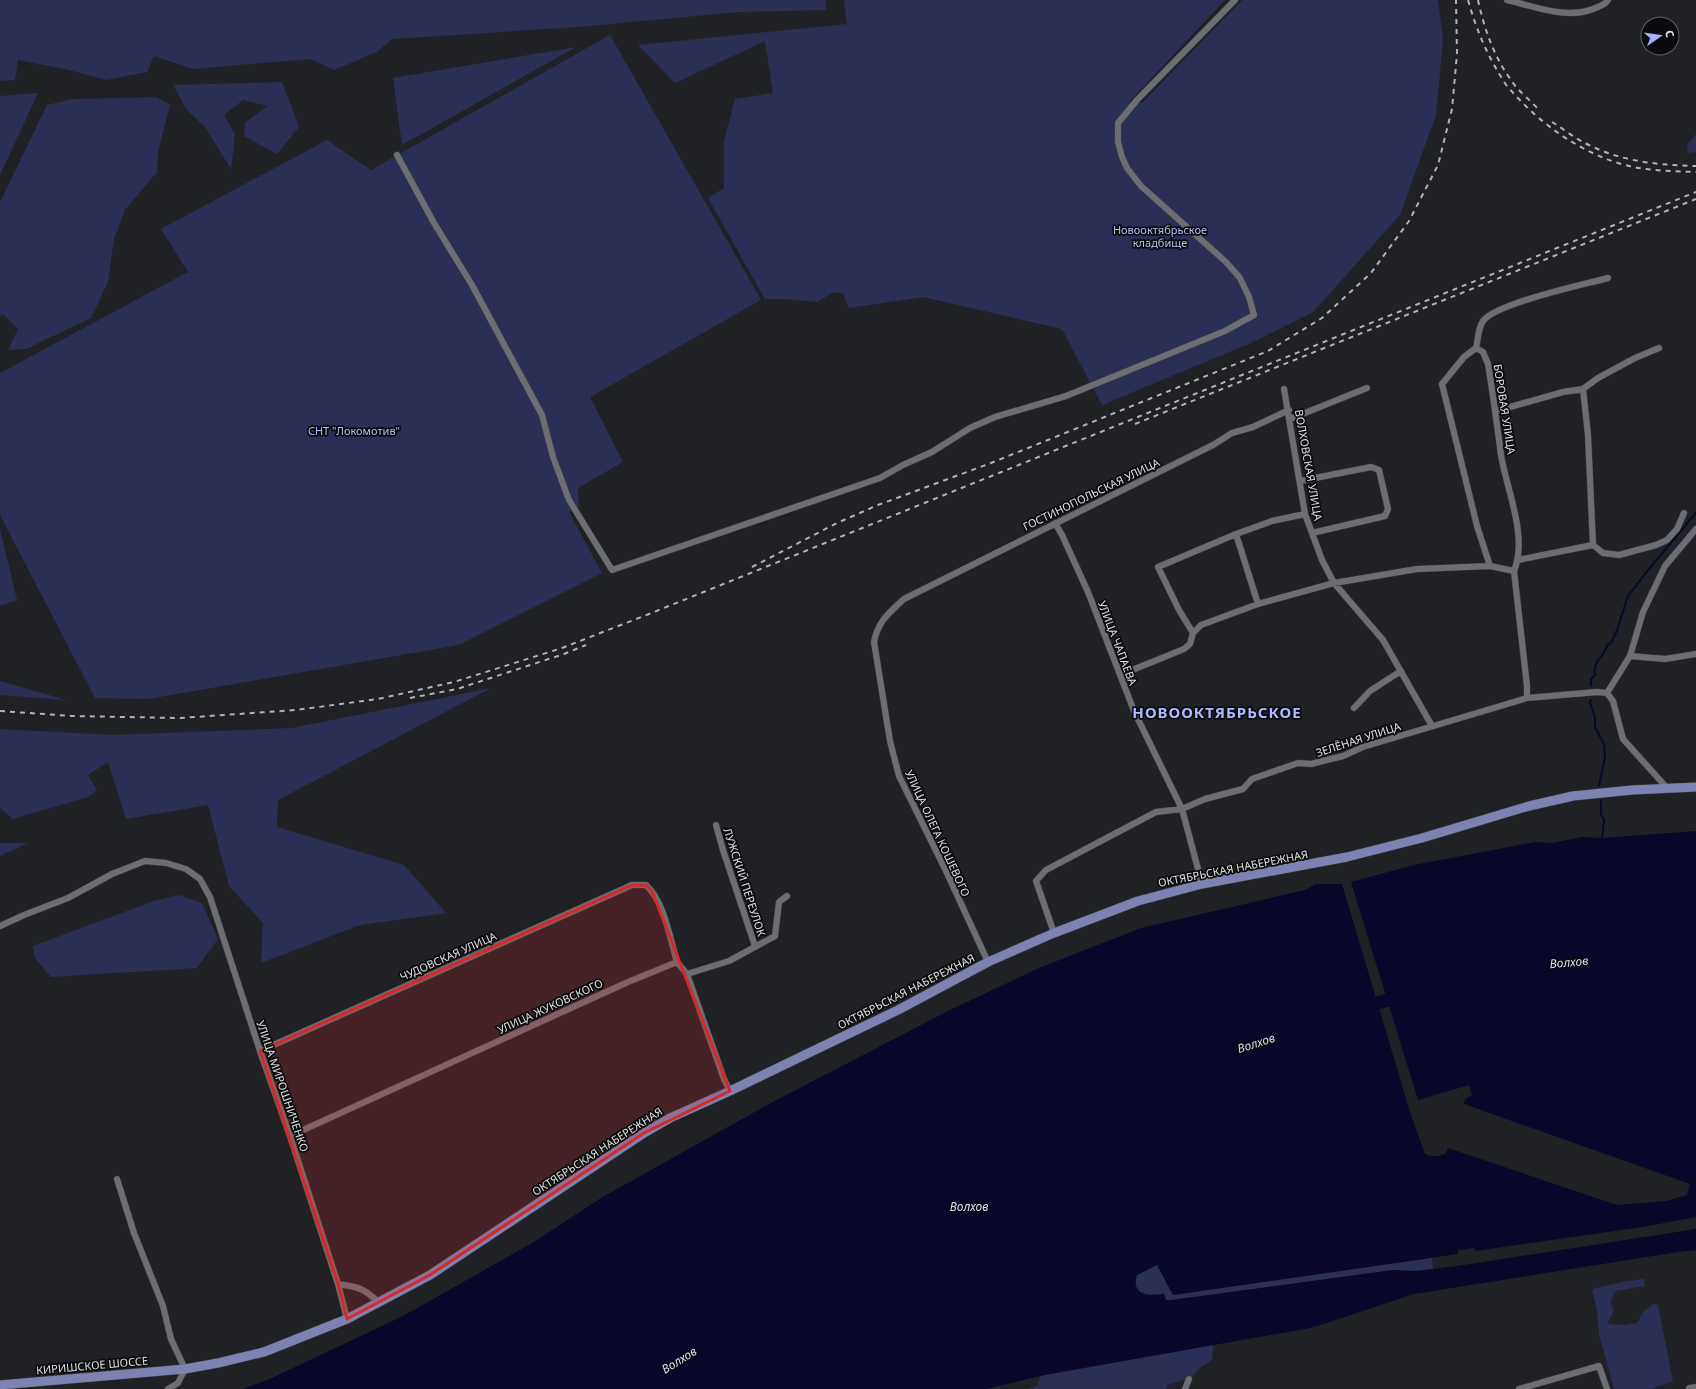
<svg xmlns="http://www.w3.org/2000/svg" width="1696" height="1389" font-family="'Noto Sans',sans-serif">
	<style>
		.green { fill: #2c2f55 }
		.water { fill: #09072a }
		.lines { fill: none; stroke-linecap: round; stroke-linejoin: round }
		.stream { stroke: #09072a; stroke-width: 2 }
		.river { stroke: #09072a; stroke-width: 13 }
		.street-casing { stroke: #3d3e41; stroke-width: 7 }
		.secondary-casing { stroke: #3d3e41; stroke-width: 9 }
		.primary-casing { stroke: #3d3e41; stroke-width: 10 }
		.street { stroke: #6d6e73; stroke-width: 6 }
		.secondary { stroke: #6d6e73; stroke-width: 8 }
		.primary { stroke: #7d82b3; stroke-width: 9 }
		.rail { stroke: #b4b4b8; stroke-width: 2; stroke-dasharray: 5 5; stroke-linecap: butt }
		.marked { fill: #d62828; fill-opacity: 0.2; stroke: #d62828; stroke-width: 3; stroke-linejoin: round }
		.labels { text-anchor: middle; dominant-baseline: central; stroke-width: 3.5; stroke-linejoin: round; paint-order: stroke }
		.park-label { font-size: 11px; fill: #b6bef6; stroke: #0a0b0d }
		.street-label { font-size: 11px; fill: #e0e0e3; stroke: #0a0b0d }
		.water-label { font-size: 12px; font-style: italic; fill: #dadffb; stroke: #0a0b0d }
		.district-label { font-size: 15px; font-weight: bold; letter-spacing: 1px; fill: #b0b9ff; stroke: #0a0b0d }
	</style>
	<rect width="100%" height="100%" fill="#202125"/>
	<path class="green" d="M0 0H825L826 10 739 12 578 27 392 39 377 52 334 70 310 59 193 69 154 56 147 72 106 80 69 70 18 60 15 80 0 81Z
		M844 0H1225L1129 102 1142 103 1242 0H1438L1443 40 1436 115 1400 215 1313 312 1251 343 1102 405 1062 329 923 297 849 308 843 294 834 292 817 302 785 299H765L708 198 724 188V141L735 99 773 93 765 41 675 83 638 45 847 24Z
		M610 35 761 300 590 397 623 462 578 488 579 506 569 512 602 573 459 645 148 699 95 698 0 515V373L188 272 161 229 327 140 371 170Z
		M576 47 402 145 393 78Z
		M282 82 299 127 277 154 244 136 245 123 267 106 243 100 224 115 235 134 231 169 205 127 187 110 173 85Z
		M38 93 0 175V96Z
		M156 97 170 105 158 152 157 172 125 210 114 239 108 282 91 318 26 349 8 350 18 329 3 314 0 316V202L47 105 73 99Z
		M1696 134V152L1687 153 1688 143Z
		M0 529 17 600 0 606Z
		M0 681 66 700 0 695Z
		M491 688 278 800 277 827 404 865 446 913 360 925 261 963 263 923 229 886 208 805 126 819 108 762 88 775 97 790 88 797 13 819 0 808V729L113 735 292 728Z
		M0 843H28L0 856Z
		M179 895 202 903 218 939 197 968 51 977 34 957 33 946 154 901Z
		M1432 1258 1433 1269 1415 1271 1393 1270 1172 1300H1166L1164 1294C1150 1296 1131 1296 1137 1275L1157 1265 1173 1295Z
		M1644 1279 1645 1286 1616 1291 1610 1302 1614 1311 1607 1324 1624 1325 1637 1323 1643 1312 1653 1304 1658 1305 1673 1381 1651 1389H1614L1599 1334 1597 1311 1592 1289 1626 1281Z
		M1213 1345 1212 1360 1201 1367 1189 1379 1167 1385 1166 1389H1027L1037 1386 1041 1376Z"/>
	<path class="water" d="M1696 831V1217L1643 1227 1475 1251 1474 1248 1458 1250V1254L1173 1295 1157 1265 1137 1275C1130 1296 1150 1296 1164 1294L1166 1300H1172L1393 1270 1415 1271 1457 1266 1696 1229V1250L1678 1252 1414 1294 1311 1328 1049 1374 986 1389H243L272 1378 403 1316 534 1242 601 1198 767 1105 950 1010 1039 968 1141 928 1305 890 1316 884H1342L1410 1112 1425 1154C1432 1157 1439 1157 1446 1153L1448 1148 1617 1205 1666 1201 1687 1195 1690 1184 1464 1104 1465 1099 1472 1095 1469 1085 1418 1100 1351 882 1414 865 1535 842 1552 843 1582 837 1602 838Z"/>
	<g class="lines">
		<path class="stream" d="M1591 686V679L1595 675C1592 659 1605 658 1607 645L1611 643 1617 630 1628 596 1648 570 1696 513
			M1591 700 1590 703 1595 717V727L1604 744 1605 757 1599 786
			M1601 800V814L1604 820 1602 838"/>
		<path class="river" d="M1361 1008 1404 995"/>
		<g class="street-casing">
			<path id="street" d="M1507 0C1537 7 1569 21 1598 7 1602 5 1606 4 1608 0
				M397 155 434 223 472 285 542 415 553 457 569 500 612 570 880 478 903 465 932 452 970 428 995 417 1066 396 1225 331 1254 315 1249 297 1240 278 1226 262 1141 186 1127 168 1122 157 1118 142V123L1137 100 1235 0
				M1476 348 1483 352 1488 364C1493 394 1497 425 1501 455 1507 491 1528 536 1514 571L1527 686V698
				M1476 348 1464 357 1442 384 1477 526 1490 566
				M1476 348C1478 340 1478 328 1483 321 1497 303 1582 285 1608 278
				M1284 389 1305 514 1322 560 1334 583 1383 640 1432 726
				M1583 389 1588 435 1593 545 1603 553 1619 555 1656 545 1667 540 1677 529 1684 513
				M1496 411 1563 392 1583 389 1598 378 1635 358 1659 348
				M1290 419 1367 388
				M1300 481 1371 467 1379 470 1388 509 1385 516 1312 533
				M1055 523 1062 535 1088 592 1134 711 1182 809 1202 884
				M1236 534 1258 604
				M1518 560 1593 545
				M1193 633 1179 610 1158 567 1236 534 1272 521 1305 514
				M1630 656 1643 612 1665 566 1696 529
				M1120 675 1184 649 1190 644 1193 633 1201 625 1258 604 1334 583 1417 569 1490 566 1514 571
				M1607 693 1613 701 1623 739 1667 788
				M1354 708 1370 691 1401 671
				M716 825 723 850 755 946
				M0 926 24 915 68 898 112 874 145 861 166 863 186 869 200 879 210 897 260 1051 290 1136 338 1284 347 1319
				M1054 933 1036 881 1046 870 1156 812 1182 809 1205 799 1243 789 1252 779 1298 763 1311 764 1343 756 1363 747 1527 698 1597 692 1607 693 1630 656 1665 659 1696 654
				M988 962 946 871 899 776 890 741 874 642C878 621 889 613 904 599L1213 445 1232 433 1253 427 1289 410
				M687 974 724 1079 730 1091
				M260 1051 632 885H646C664 901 670 938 677 962
				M290 1136 628 982 677 962 687 974 729 961 775 936 779 902 787 896
				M117 1179 134 1233 163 1306 171 1339 185 1369 178 1383 168 1389
				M338 1284C358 1287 364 1288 378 1302
				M1185 1389 1189 1379
				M1519 1389 1599 1366 1607 1389"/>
		</g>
		<g class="secondary-casing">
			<path id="secondary" d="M1690 1389 1696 1388"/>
		</g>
		<g class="primary-casing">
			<path id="primary" d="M0 1385 185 1369 218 1363 264 1352 347 1319 430 1275 644 1133 670 1118 730 1091 898 1010 988 962 1054 933 1138 901 1202 884 1347 857 1422 838 1529 806 1573 796 1632 790 1696 787"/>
		</g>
		<use href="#street" class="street"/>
		<use href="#secondary" class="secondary"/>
		<use href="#primary" class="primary"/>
		<path class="rail" d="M1468 0C1475 25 1484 48 1497 70 1500 75 1503 81 1507 86 1536 120 1574 149 1618 163 1643 171 1670 171 1696 172
			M1478 0C1484 28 1494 57 1511 80 1518 91 1530 100 1539 110
			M1552 122C1565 130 1577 140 1591 146 1624 162 1660 165 1696 166
			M1135 424 1696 199
			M752 567 837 523 878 505 991 463 1268 351 1322 318 1371 273 1409 221 1438 165 1452 109 1457 54 1456 0
			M410 698 457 689 564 654 586 645
			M0 711 72 716 180 718 296 710 378 699 454 682 562 648 649 614 1696 192"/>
	</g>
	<path class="marked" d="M632 885H646L652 891 730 1091 644 1133 430 1275 347 1319 338 1284 260 1051Z"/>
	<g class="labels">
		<g class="park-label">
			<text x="1160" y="229">Новооктябрьское<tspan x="1160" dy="13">кладбище</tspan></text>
			<text x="354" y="430">СНТ "Локомотив"</text>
		</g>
		<g class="street-label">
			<text transform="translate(1505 409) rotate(81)">БОРОВАЯ УЛИЦА</text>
			<text transform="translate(1309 465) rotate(80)">ВОЛХОВСКАЯ УЛИЦА</text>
			<text transform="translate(1091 494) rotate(-26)">ГОСТИНОПОЛЬСКАЯ УЛИЦА</text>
			<text transform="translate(1118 643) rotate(69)">УЛИЦА ЧАПАЕВА</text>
			<text transform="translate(1358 739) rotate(-18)">ЗЕЛЁНАЯ УЛИЦА</text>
			<text transform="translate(938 833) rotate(65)">УЛИЦА ОЛЕГА КОШЕВОГО</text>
			<text transform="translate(1233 868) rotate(-11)">ОКТЯБРЬСКАЯ НАБЕРЕЖНАЯ</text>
			<text transform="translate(745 882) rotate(72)">ЛУЖСКИЙ ПЕРЕУЛОК</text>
			<text transform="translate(448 956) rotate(-24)">ЧУДОВСКАЯ УЛИЦА</text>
			<text transform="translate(906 991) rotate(-27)">ОКТЯБРЬСКАЯ НАБЕРЕЖНАЯ</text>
			<text transform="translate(550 1006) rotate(-25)">УЛИЦА ЖУКОВСКОГО</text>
			<text transform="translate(283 1086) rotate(71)">УЛИЦА МИРОШНИЧЕНКО</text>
			<text transform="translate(597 1151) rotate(-33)">ОКТЯБРЬСКАЯ НАБЕРЕЖНАЯ</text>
			<text transform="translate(92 1365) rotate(-5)">КИРИШСКОЕ ШОССЕ</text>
		</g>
		<g class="water-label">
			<text transform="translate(1569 962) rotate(-5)">Волхов</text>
			<text transform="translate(1256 1043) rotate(-18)">Волхов</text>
			<text x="969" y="1206">Волхов</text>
			<text transform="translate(679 1360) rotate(-32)">Волхов</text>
		</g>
		<g class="district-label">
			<text x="1217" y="712">НОВООКТЯБРЬСКОЕ</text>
		</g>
	</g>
	<g transform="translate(1660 36) rotate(77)"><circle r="19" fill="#0a0b0d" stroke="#606063"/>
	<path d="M0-3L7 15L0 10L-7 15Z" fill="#a7b1fc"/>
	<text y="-6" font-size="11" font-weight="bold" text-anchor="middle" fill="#e0e0e3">С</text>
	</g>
</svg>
